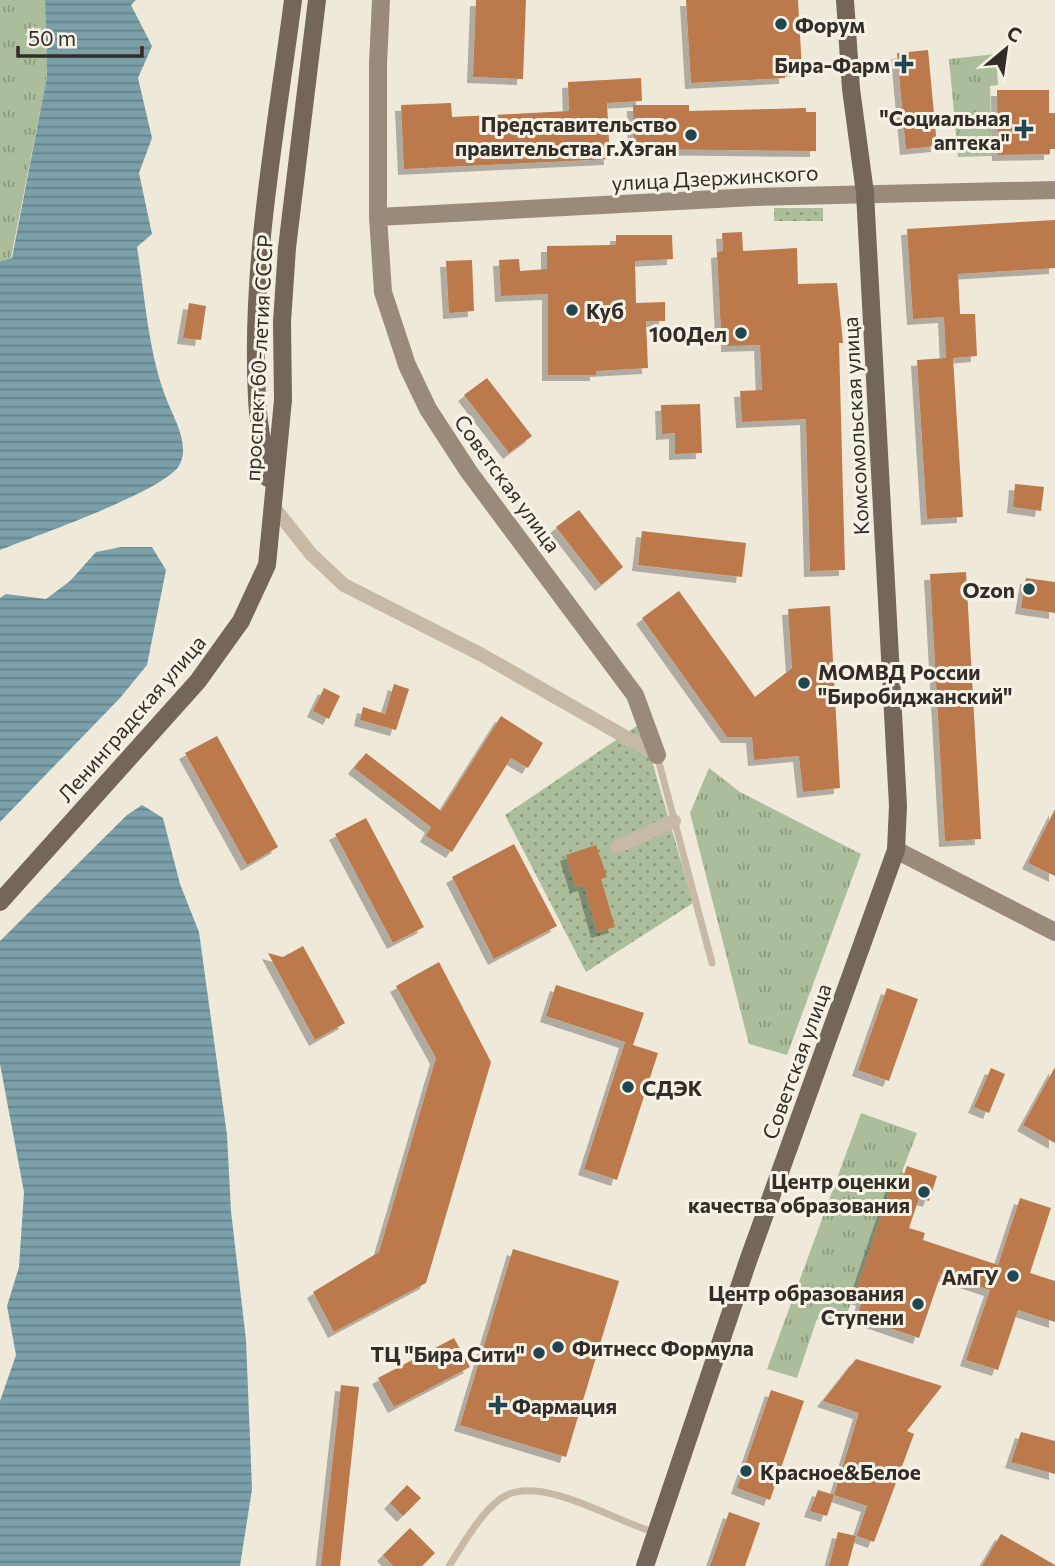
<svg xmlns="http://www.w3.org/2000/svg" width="1055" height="1566" font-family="Commissioner,sans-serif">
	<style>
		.grass { fill: url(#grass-dots) }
		.park { fill: url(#park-tufts) }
		.water { fill: url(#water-rules) }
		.building { fill: #bc794b; filter: url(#shadow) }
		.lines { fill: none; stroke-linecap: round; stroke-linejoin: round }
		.lane { stroke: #c6baa7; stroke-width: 7 }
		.street { stroke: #c6baa7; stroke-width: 14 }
		.secondary { stroke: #998a79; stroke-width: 18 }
		.primary { stroke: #746659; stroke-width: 18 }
		.poi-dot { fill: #204651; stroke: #f7f2e6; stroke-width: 2.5 }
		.labels { text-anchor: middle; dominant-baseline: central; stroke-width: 6; stroke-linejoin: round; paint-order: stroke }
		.poi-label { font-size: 21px; font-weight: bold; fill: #332d27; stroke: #f7f2e6; text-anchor: end }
		.street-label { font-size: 21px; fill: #332d27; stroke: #f7f2e6 }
	</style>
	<defs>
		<pattern id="grass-dots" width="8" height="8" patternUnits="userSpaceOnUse" patternTransform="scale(1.75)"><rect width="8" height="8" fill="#acbd9b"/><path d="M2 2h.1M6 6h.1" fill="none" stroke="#8d9a7e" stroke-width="1.8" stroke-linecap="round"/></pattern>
		<pattern id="park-tufts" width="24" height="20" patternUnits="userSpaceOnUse" patternTransform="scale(1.75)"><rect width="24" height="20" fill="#acbd9b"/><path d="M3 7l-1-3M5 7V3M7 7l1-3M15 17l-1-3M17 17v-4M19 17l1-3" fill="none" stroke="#8d9a7e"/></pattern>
		<pattern id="water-rules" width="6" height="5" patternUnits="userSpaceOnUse" patternTransform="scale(1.75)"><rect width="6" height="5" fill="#7ba0aa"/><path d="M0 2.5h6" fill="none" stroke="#65838a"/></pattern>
		<filter id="shadow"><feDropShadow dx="-6" dy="6" stdDeviation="0" flood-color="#0004"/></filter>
	</defs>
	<rect width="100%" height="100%" fill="#efe9da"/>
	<path class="grass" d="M823 208V221H774V208Z
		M641 723 693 903 586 972 505 815Z"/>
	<path class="park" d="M0 0H45L47 76 11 258 0 261Z
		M996 54 998 85 990 86 992 156 958 157 949 59Z
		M709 768 740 792 861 854 787 1055 749 1044 690 813Z
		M861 1113 917 1133 843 1324 817 1319 797 1378 767 1369Z"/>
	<path class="water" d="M45 0H136L131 5 152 46 138 78 152 138 139 173 152 234 137 247C145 296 148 351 166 398 173 417 190 443 180 464 168 490 33 537 0 550V261L12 258 47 76Z
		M121 547H152L166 570 147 665 120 698 0 822V598L6 594 46 599 70 581 96 552Z
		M142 805 163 818 180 884 199 932 227 1135 231 1211 246 1340 252 1489 240 1566H0V1401L16 1355 7 1306 19 1267 24 1192 0 1064V941L127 815Z"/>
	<path class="building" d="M476 0H526L523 79 473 77Z
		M686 0H798L802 70 785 71V78L691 83Z
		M928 50 937 146 906 149 897 53Z
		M641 78 642 101 607 103 610 159 404 169 401 105 451 103 452 117 569 111 568 82Z
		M997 90H1049V113H1055V149H1050V154L998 155Z
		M633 105H689V111L806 108V112H816V151L634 149Z
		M1055 220V268L958 274 960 314H975L977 356 953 358 963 517 927 519 917 360 946 358 944 317 913 319 907 229Z
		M742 232 743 251 797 248 798 284 837 283 843 343H839L845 570 810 571 806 419 742 422 740 391 762 390 760 345 727 346V331H721L717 252 723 251 722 233Z
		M616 235H672L673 259 635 261 636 303 665 302V321H646L648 368 596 371V375H548V294L501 296 499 260 519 259 520 271 547 269V246L616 245Z
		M472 260 474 311 449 313 446 261Z
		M189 303 206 306 201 340 183 338Z
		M487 378 532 436 509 453 464 395Z
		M700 404 702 453 675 454V433L662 434 661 405Z
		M1015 484 1044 487 1041 511 1013 507Z
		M579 510 623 567 601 585 556 527Z
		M642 531 746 543 742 577 638 565Z
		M966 572 981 839 945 841 930 574Z
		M1026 578 1055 582V613L1021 608Z
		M679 591 755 697 792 668 788 609 830 606 840 788 803 792 799 756 754 760 752 737H727L642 618Z
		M394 684 409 689 396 730 360 720 363 707 385 714Z
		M324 688 340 696 329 719 313 711Z
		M501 716 543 743 528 768 511 758 452 852 426 836 431 827 354 768 366 753 441 811Z
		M217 736 278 847 247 865 185 753Z
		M1055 809V876L1028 863Z
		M366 818 424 927 393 943 335 834Z
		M514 844 557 926 494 959 452 877Z
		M596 845 607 877 601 879 615 927 597 932 584 885 576 887 566 855Z
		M303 946 345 1023 315 1040 268 953 283 957Z
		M439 962 491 1062 426 1283 334 1332 313 1292 379 1252 436 1058 396 986Z
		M556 985 644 1013 633 1045 658 1053 617 1180 584 1169 625 1042 546 1016Z
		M887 988 918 999 889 1081 858 1070Z
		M1055 1067V1143L1023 1125Z
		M991 1068 1005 1074 989 1113 974 1107Z
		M907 1166 937 1176 929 1201 919 1198 909 1228 925 1233 923 1240 998 1265 1020 1198 1051 1208 1030 1273 1055 1281V1322L1018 1310 998 1370 966 1360 990 1290 941 1274 919 1338 857 1317 862 1300 854 1297 894 1178 902 1180Z
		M513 1249 619 1281 566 1457 460 1425Z
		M454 1338 470 1367 394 1407 378 1378Z
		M856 1359 942 1386 907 1431 914 1434 874 1542 857 1536 867 1506 834 1495 859 1413 823 1401Z
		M341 1385 359 1387 340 1566H321Z
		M771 1390 804 1401 770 1500 737 1488Z
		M1021 1432 1055 1441V1474L1011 1462Z
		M407 1485 421 1498 403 1516 390 1503Z
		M818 1490 834 1495 827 1516 810 1511Z
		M729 1512 760 1523 745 1566H710Z
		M410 1528 435 1553 422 1566H393L383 1555Z
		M838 1532 856 1536 848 1566H829Z
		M1001 1534 1055 1565V1566H982Z"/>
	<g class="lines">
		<path class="lane" d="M657 755 712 963
			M449 1566C463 1545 487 1500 512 1493 553 1481 616 1522 657 1533"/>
		<path class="street" d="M272 505 311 554 344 585 482 655 657 755
			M617 847 674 821"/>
		<path class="secondary" d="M381 0 378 64V217L383 292 407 365 428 409 469 472 635 695 657 755
			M378 217 754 197 1055 190
			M896 850 1055 932"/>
		<path class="primary" d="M268 478C264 452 258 425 257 398 250 265 276 131 293 0
			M0 902 198 681 241 621 267 565 283 400 282 322 287 248 317 0
			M645 1566 748 1261 896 850 898 806 865 193 851 89 845 0"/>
	</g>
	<g class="poi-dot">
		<circle cx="781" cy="24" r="7"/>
		<path d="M900.5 53.5h7v7h7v7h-7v7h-7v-7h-7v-7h7z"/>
		<path d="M1020.5 118.5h7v7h7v7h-7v7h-7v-7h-7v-7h7z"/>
		<circle cx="691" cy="135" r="7"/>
		<circle cx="572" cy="310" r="7"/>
		<circle cx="741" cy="333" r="7"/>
		<circle cx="1029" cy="589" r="7"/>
		<circle cx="804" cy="683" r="7"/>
		<circle cx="628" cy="1087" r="7"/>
		<circle cx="924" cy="1192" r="7"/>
		<circle cx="1013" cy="1276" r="7"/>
		<circle cx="918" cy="1304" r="7"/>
		<circle cx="558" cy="1347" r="7"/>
		<circle cx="539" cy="1353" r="7"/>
		<path d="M494.5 1394.5h7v7h7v7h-7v7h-7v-7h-7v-7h7z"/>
		<circle cx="746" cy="1471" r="7"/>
	</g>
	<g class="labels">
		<g class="poi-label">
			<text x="795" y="24" text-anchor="start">Форум</text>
			<text x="890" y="64">Бира-Фарм</text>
			<text x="1010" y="117">"Социальная<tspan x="1010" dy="24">аптека"</tspan></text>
			<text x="677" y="123">Представительство<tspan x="677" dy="24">правительства г.Хэган</tspan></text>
			<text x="586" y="310" text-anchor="start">Куб</text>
			<text x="727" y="333">100Дел</text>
			<text x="1015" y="589">Ozon</text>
			<text x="818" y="671" text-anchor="start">МОМВД России<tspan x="818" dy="24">"Биробиджанский"</tspan></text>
			<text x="642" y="1087" text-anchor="start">СДЭК</text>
			<text x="910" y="1180">Центр оценки<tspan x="910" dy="24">качества образования</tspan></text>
			<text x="999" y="1276">АмГУ</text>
			<text x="904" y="1292">Центр образования<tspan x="904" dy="24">Ступени</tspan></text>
			<text x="572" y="1347" text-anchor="start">Фитнесс Формула</text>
			<text x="525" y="1353">ТЦ "Бира Сити"</text>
			<text x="512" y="1405" text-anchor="start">Фармация</text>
			<text x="760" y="1471" text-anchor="start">Красное&amp;Белое</text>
		</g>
		<g class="street-label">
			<text transform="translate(715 177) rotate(-3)">улица Дзержинского</text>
			<text transform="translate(258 358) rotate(-87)">проспект 60-летия СССР</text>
			<text transform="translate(855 426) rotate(-93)">Комсомольская улица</text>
			<text transform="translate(508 483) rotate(54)">Советская улица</text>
			<text transform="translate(131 718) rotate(-49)">Ленинградская улица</text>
			<text transform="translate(796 1061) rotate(-70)">Советская улица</text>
		</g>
	</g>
	<g transform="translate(1006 49) rotate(29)" stroke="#f7f2e6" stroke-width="5" paint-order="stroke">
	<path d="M0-5L12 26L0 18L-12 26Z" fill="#332d27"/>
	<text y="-10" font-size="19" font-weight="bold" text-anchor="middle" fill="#332d27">С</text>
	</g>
	<path d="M18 46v10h124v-10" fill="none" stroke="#332d27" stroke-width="3.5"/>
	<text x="28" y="46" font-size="21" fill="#332d27" stroke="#f7f2e6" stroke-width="5" paint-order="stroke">50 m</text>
</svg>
